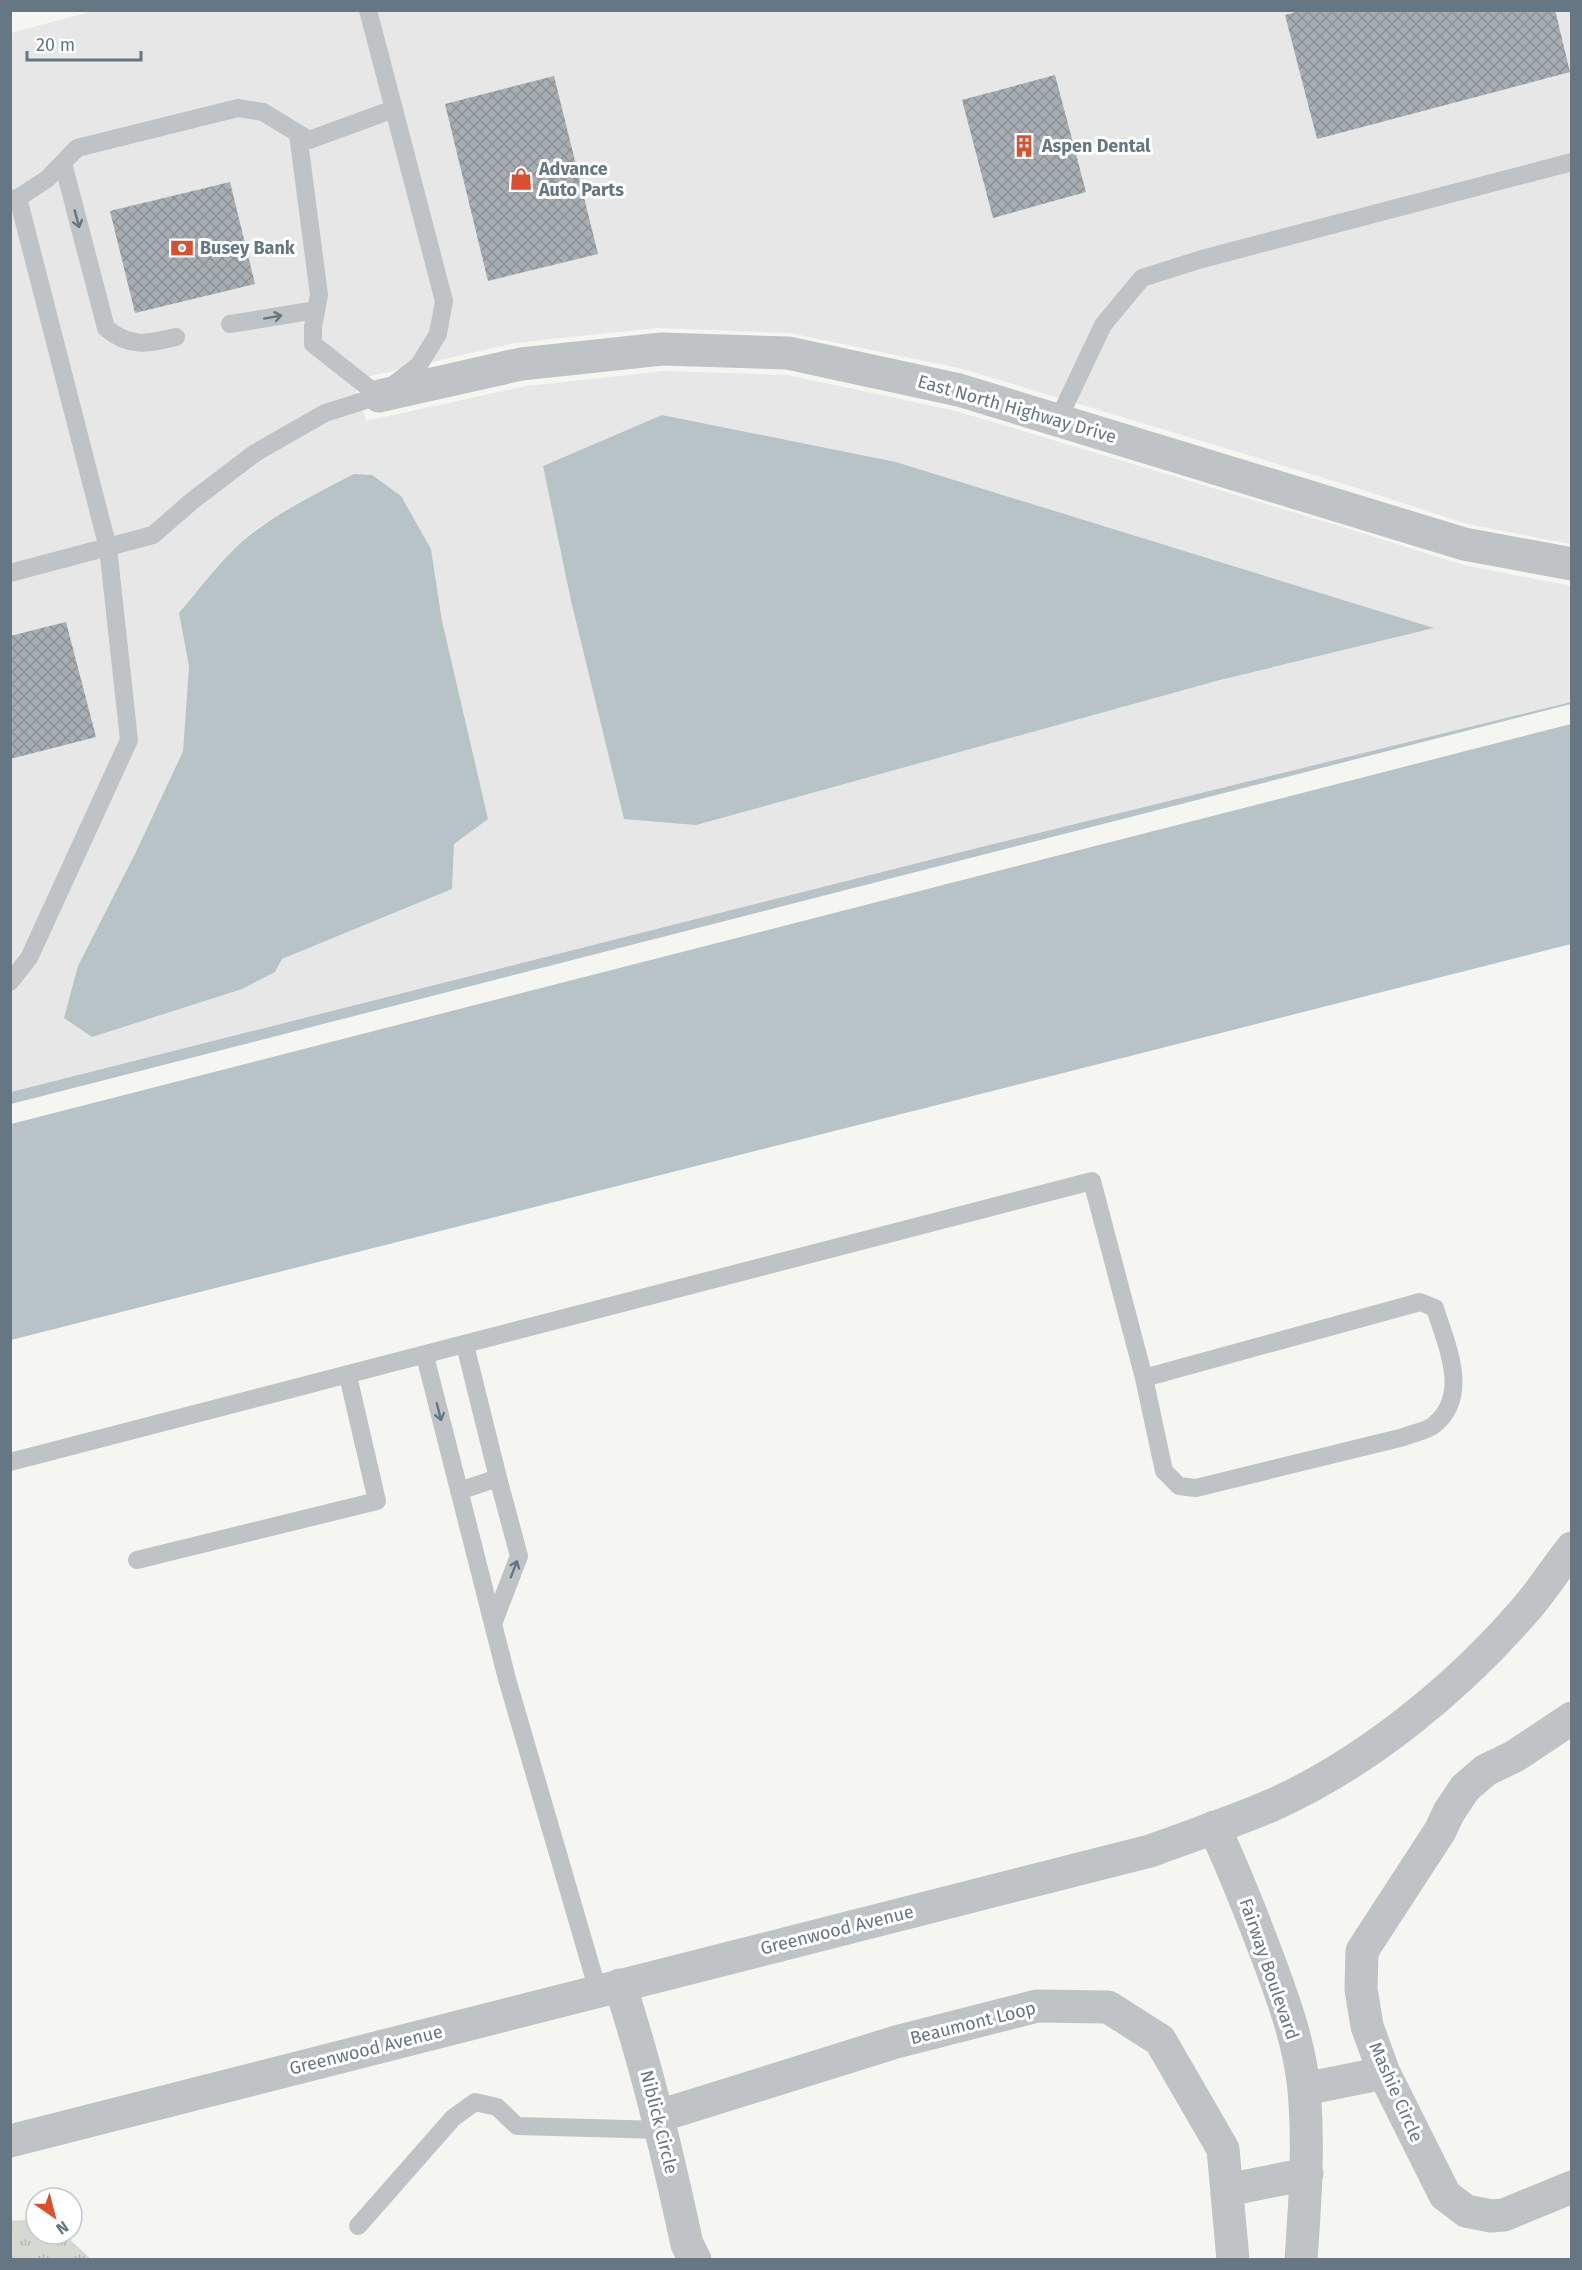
<svg xmlns="http://www.w3.org/2000/svg" width="1582" height="2270" font-family="'Fira Sans',sans-serif">
	<style>
		.built { fill: #e6e7e6; fill-rule: evenodd }
		.grass { fill: url(#grass-tufts) }
		.water { fill: #b8c3c7 }
		.building { fill: url(#building-cross-hatch) }
		.lines { fill: none; stroke-linecap: round; stroke-linejoin: round }
		.service { stroke: #bfc3c6; stroke-width: 18 }
		.minor { stroke: #bfc3c6; stroke-width: 33 }
		.oneway { stroke: #667682 }
		.labels { text-anchor: middle; dominant-baseline: central; stroke-width: 6; stroke-linejoin: round; paint-order: stroke }
		.poi-label { font-size: 18px; font-weight: bold; fill: #667682; stroke: #fff; text-anchor: start }
		.street-label { font-size: 18px; fill: #667682; stroke: #fff }
	</style>
	<defs>
		<pattern id="grass-tufts" width="24" height="20" patternUnits="userSpaceOnUse" patternTransform="scale(1.5)"><rect width="24" height="20" fill="#d5dad1"/><path d="M3 7l-1-3M5 7V3M7 7l1-3M15 17l-1-3M17 17v-4M19 17l1-3" fill="none" stroke="#b1b5af"/></pattern>
		<pattern id="building-cross-hatch" width="8" height="8" patternUnits="userSpaceOnUse" patternTransform="scale(1.5)"><rect width="8" height="8" fill="#a6aeb3"/><path d="M0 0l8 8M0 8l8-8" fill="none" stroke="#8b9297"/></pattern>
	</defs>
	<rect width="100%" height="100%" fill="#f5f5f2"/>
	<path class="built" d="M97 10 1571 11V544L1467 524 1354 487 963 369 790 333 657 328 514 343 353 380 366 421 526 386 665 371 787 375 956 411 1346 528 1463 565 1571 586V702L985 846 11 1092V33ZM662 415 896 462 1433 628 1216 681 624 819 571 601 543 466ZM354 475 431 549 442 621 454 844 452 889 282 959 275 972 135 854 183 750 189 666 180 613 256 529 304 499Z"/>
	<path class="grass" d="M36 2219V2234H64L91 2259H11V2221Z"/>
	<path class="water" d="M662 415 896 462 1434 628 1216 681 696 825 624 819 571 601 543 466Z
		M354 474 372 475 401 496 431 549 442 621 488 819 454 844 452 889 282 959 275 972 242 989 92 1037 64 1018 78 966 135 854 183 751 189 666 179 613C204 584 227 551 258 529 288 507 321 491 354 474Z
		M1571 702V704L11 1104V1092L985 846Z
		M1571 724V944L11 1340V1124Z"/>
	<path class="building" d="M1303 10H1555L1570 72 1317 139 1285 15Z
		M1055 75 1086 192 993 218 962 100Z
		M554 76 598 254 488 281 445 104Z
		M230 182 255 284 135 313 110 211Z
		M66 622 96 737 10 759V636Z"/>
	<g class="lines">
		<path class="service" d="M298 134 319 295 313 327V344L379 396
			M63 163 106 328C130 348 147 344 176 337
			M18 198 47 179 77 148 238 108 263 112 309 140 394 109
			M10 199 18 198 108 548 129 740 29 958 10 982
			M230 324 316 310
			M1058 420 1103 325 1142 278 1202 259 1572 162
			M10 573 153 535 192 501 255 453 325 413 379 396 419 365 438 334 444 301 368 10
			M465 1345 498 1478 519 1556 493 1624
			M425 1356 507 1679 598 1991
			M10 1462 1092 1181 1144 1378 1420 1302 1435 1308C1446 1345 1471 1395 1434 1425 1427 1431 1413 1433 1404 1437L1196 1488 1179 1486 1164 1471 1144 1378
			M459 1491 498 1478
			M137 1560 377 1501 348 1376
			M358 2226 453 2118 475 2102 497 2107 517 2126 662 2130"/>
		<path class="minor" d="M379 396 521 364 662 349 788 353 959 390 1464 544 1572 564
			M1572 1718 1515 1756 1486 1770 1465 1788 1449 1812 1440 1831 1362 1951 1361 1989 1367 2026 1384 2073 1445 2195 1466 2211 1491 2216 1504 2215 1572 2187
			M1214 1827C1234 1870 1251 1913 1268 1958 1284 2001 1300 2045 1304 2090 1309 2147 1305 2203 1301 2260
			M620 1985C648 2071 668 2157 687 2244L695 2260
			M1304 2089 1384 2073
			M659 2116 896 2042 1037 2006 1108 2007 1160 2040 1223 2149 1233 2260
			M10 2141 1150 1851C1190 1836 1231 1823 1270 1806 1365 1764 1458 1688 1525 1610 1542 1591 1556 1568 1572 1548
			M1227 2190 1307 2174"/>
	</g>
	<defs><path id="oneway-shaft" d="M-6 0H5M1.5-3L5.5 0L1.5 3" fill="none" stroke-width="1.6" stroke-linecap="round" stroke-linejoin="round" transform="scale(1.5)"/></defs>
	<g class="oneway">
		<use href="#oneway-shaft" transform="translate(77 219) rotate(75)"/>
		<use href="#oneway-shaft" transform="translate(273 317) rotate(-10)"/>
		<use href="#oneway-shaft" transform="translate(439 1412) rotate(76)"/>
		<use href="#oneway-shaft" transform="translate(514 1569) rotate(-69)"/>
	</g>
	<defs>
		<g id="building-bare" transform="scale(1.8)"><path d="M-4-6H4V6H1V3H-1V6H-4ZM-2.5-4.3h1.7v1.8h-1.7ZM.8-4.3h1.7v1.8H.8ZM-2.5-1h1.7V.8h-1.7ZM.8-1h1.7V.8H.8Z" fill="#da502e" stroke="#fff" stroke-width="2.5" paint-order="stroke"/></g>
		<g id="shop-bare" transform="scale(1.8)"><path d="M-5-2.5h2.3a2.7 3.5 0 0 1 5.4 0H5L5.5 6h-11ZM-1.5-2.5h3a1.5 2.3 0 0 0-3 0Z" fill="#da502e" stroke="#fff" stroke-width="2.5" paint-order="stroke"/></g>
		<g id="bank-bare" transform="scale(1.8)"><path d="M-6-4H6V4H-6ZM0-2.3a2.3 2.3 0 1 0 0 4.6a2.3 2.3 0 1 0 0-4.6Z" fill="#da502e" stroke="#fff" stroke-width="2.5" paint-order="stroke"/></g>
	</defs>
	<g fill-rule="evenodd">
		<use href="#building-bare" x="1024" y="146"/>
		<use href="#shop-bare" x="521" y="179"/>
		<use href="#bank-bare" x="182" y="248"/>
	</g>
	<g class="labels">
		<g class="poi-label">
			<text x="1042" y="146">Aspen Dental</text>
			<text x="539" y="169">Advance<tspan x="539" dy="21">Auto Parts</tspan></text>
			<text x="200" y="248">Busey Bank</text>
		</g>
		<g class="street-label">
			<text transform="translate(1017 409) rotate(16)">East North Highway Drive</text>
			<text transform="translate(837 1930) rotate(-14)">Greenwood Avenue</text>
			<text transform="translate(1269 1969) rotate(71)">Fairway Boulevard</text>
			<text transform="translate(973 2023) rotate(-14)">Beaumont Loop</text>
			<text transform="translate(366 2050) rotate(-14)">Greenwood Avenue</text>
			<text transform="translate(1396 2092) rotate(66)">Mashie Circle</text>
			<text transform="translate(659 2122) rotate(76)">Niblick Circle</text>
		</g>
	</g>
	<rect width="1582" height="2270" fill="none" stroke="#667682" stroke-width="24"/>
	<g transform="translate(54 2216) rotate(145)"><circle r="28" fill="#ffffff" stroke="#c2c8cd" stroke-width="1.5"/>
	<path d="M0-4.5L10 22L0 15L-10 22Z" fill="#da502e"/>
	<text y="-9" font-size="16" font-weight="bold" text-anchor="middle" fill="#667682">N</text>
	</g>
	<path d="M27 51v9h114v-9" fill="none" stroke="#667682" stroke-width="3"/>
	<text x="36" y="51" font-size="18" fill="#667682" stroke="#ffffff" stroke-width="4.5" paint-order="stroke">20 m</text>
</svg>
